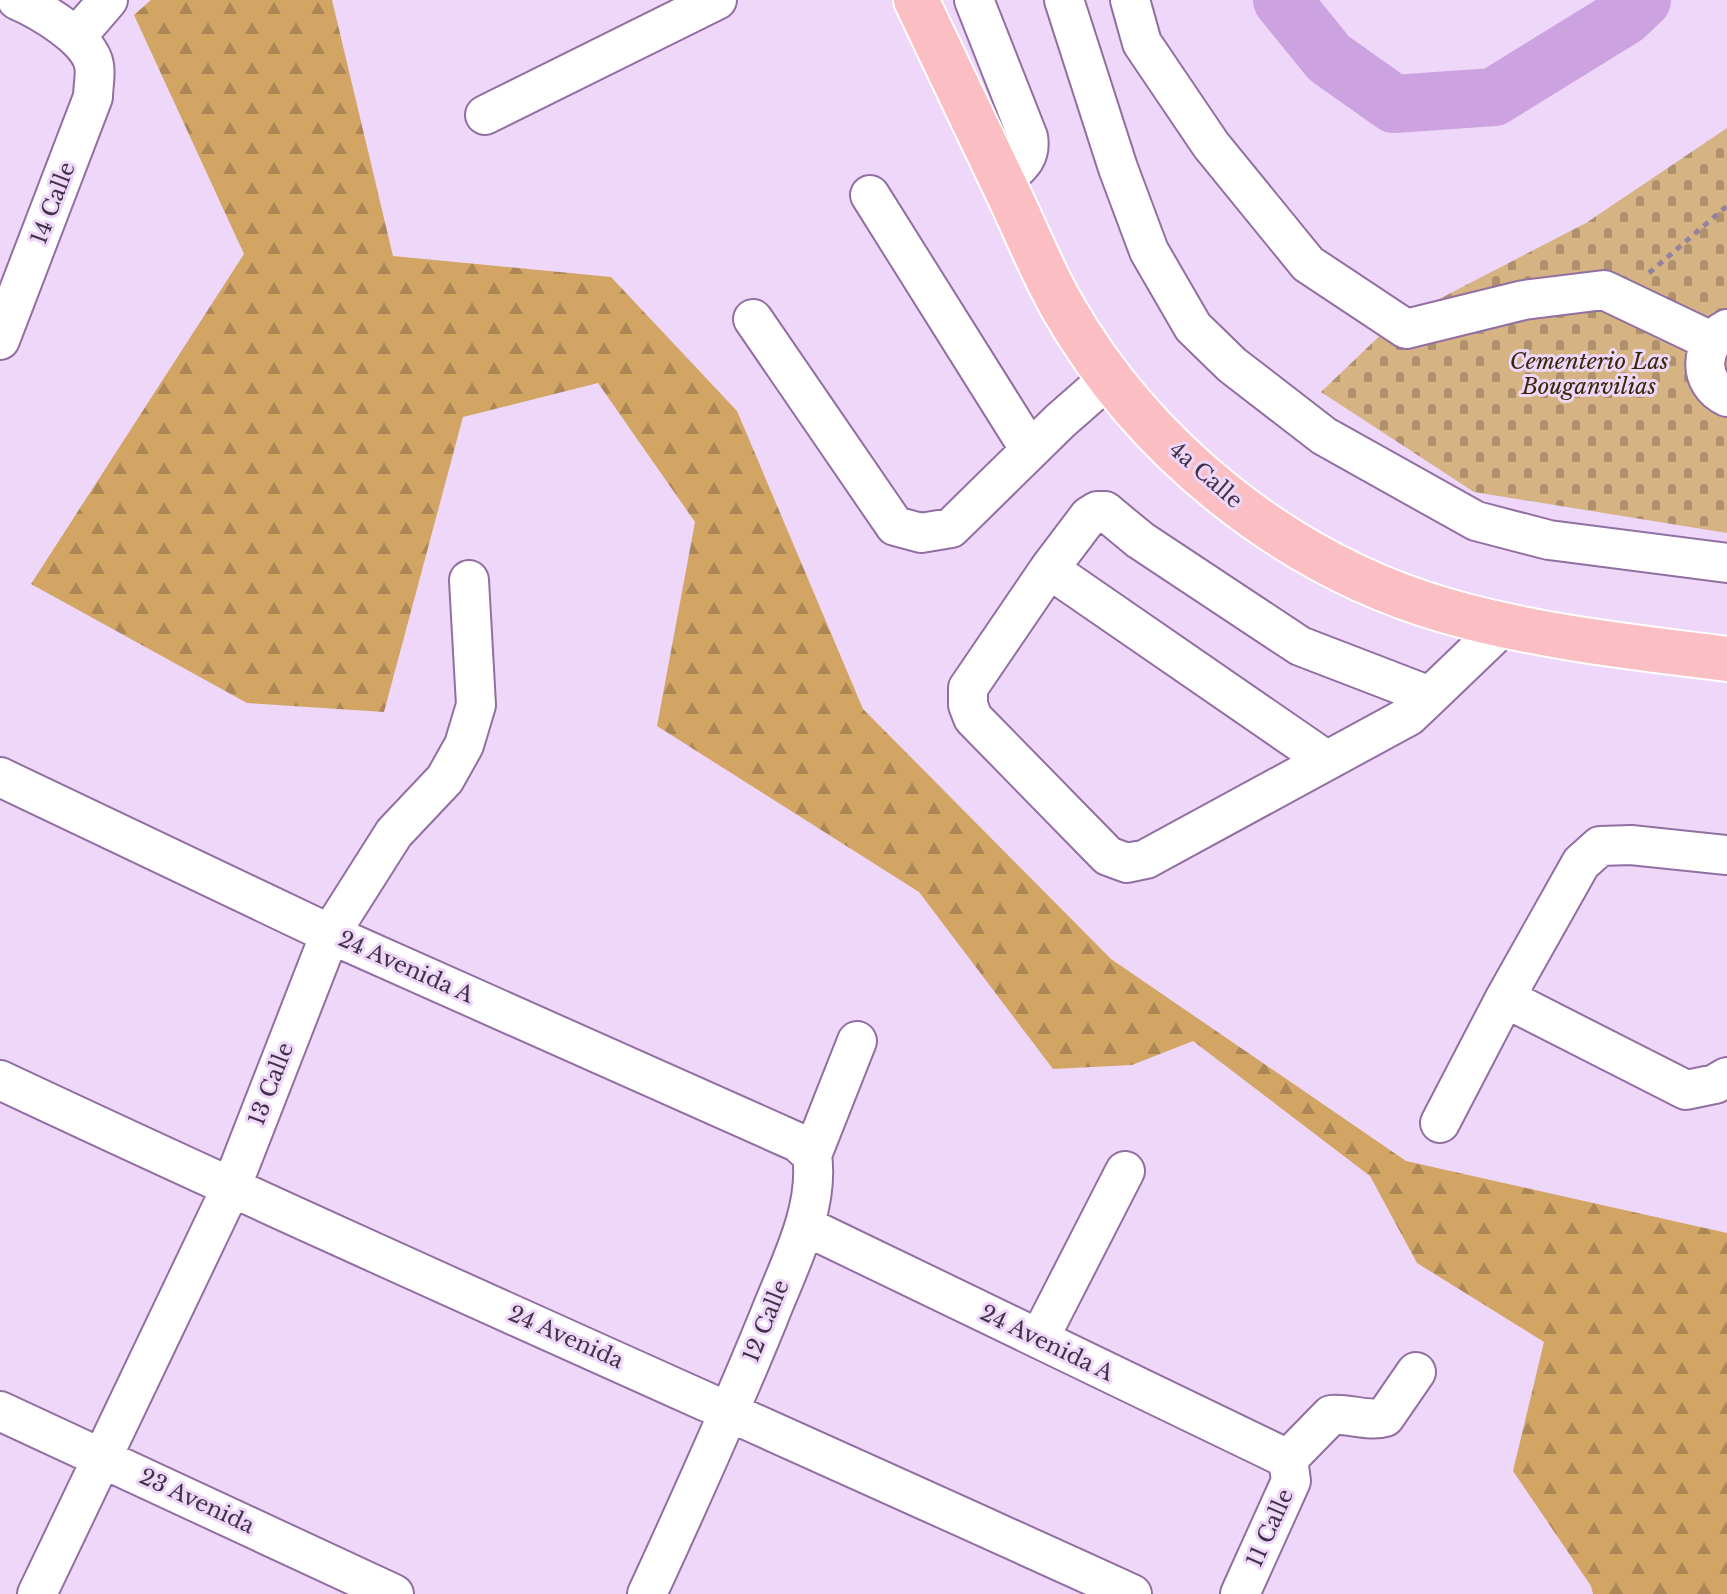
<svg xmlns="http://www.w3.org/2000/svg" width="1727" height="1594" font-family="'Libre Baskerville',serif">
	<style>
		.forest { fill: url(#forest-firs) }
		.cemetery { fill: url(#cemetery-stones) }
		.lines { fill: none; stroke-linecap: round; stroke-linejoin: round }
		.river { stroke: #cca2e0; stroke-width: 58 }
		.minor-casing { stroke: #926fa2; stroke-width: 42 }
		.major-casing { stroke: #fff; stroke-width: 48 }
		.path { stroke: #95829e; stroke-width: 5; stroke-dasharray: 6 6; stroke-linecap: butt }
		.minor { stroke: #fff; stroke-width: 38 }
		.major { stroke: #fabec3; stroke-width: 44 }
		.labels { text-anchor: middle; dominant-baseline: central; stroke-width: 6; stroke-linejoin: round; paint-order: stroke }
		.street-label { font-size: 22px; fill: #413249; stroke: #eed7f9 }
		.park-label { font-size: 22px; font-style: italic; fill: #3a270a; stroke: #eed7f9 }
	</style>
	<defs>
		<pattern id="forest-firs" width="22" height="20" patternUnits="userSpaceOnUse" patternTransform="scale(2)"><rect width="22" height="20" fill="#d2a565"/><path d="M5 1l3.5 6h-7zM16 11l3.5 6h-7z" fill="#ac8755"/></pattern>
		<pattern id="cemetery-stones" width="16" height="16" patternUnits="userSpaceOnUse" patternTransform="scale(2)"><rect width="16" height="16" fill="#d6b383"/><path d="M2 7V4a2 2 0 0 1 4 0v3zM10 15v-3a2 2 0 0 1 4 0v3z" fill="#af926d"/></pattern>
	</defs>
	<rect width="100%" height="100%" fill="#eed7f9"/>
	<path class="forest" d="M151 0H332L393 256 611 277 737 411 863 709 1111 959 1406 1161 1727 1233V1594H1593L1591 1586 1513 1471 1544 1342 1417 1263 1370 1176 1193 1041 1132 1065 1053 1069 919 892 657 726 695 522 598 383 463 417 384 712 247 703 31 584 244 254 134 15Z"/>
	<path class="cemetery" d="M1727 128V533L1474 492 1321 392 1393 323 1586 223Z"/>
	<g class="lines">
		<path class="river" d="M1282 0 1329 58 1394 104 1494 97 1625 16 1642 0"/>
		<g class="minor-casing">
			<path id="minor" d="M974 0 1028 137C1032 159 1018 167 1003 181
				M1064 0 1118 168 1149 251 1193 327 1232 365 1324 436 1476 521 1549 540 1727 563
				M1130 0 1142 43 1211 145 1308 264 1406 329 1524 300 1604 290 1711 341
				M76 37 108 0
				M485 115 717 0
				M870 195 1030 450
				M753 319 895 526 921 533 951 528 1060 421 1109 378
				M1727 329C1699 344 1697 383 1727 397
				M0 340 93 97C93 87 96 74 94 65 89 38 40 10 17 0
				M1049 569 1326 760
				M1430 696 1300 646 1140 540 1105 511H1097L1089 516 1049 569 968 688V705L973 718 1108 856 1127 863 1146 859 1409 716 1430 696 1505 624
				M0 777 330 934 797 1142 812 1155
				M1505 998 1686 1090 1715 1084 1727 1077
				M0 1080C375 1256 755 1422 1132 1594
				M1440 1123 1505 998 1581 863 1600 846 1631 845 1727 855
				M805 1226 1288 1459
				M1039 1339 1125 1171
				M0 1411 394 1594
				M1288 1459 1331 1415C1349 1413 1368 1422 1385 1417L1416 1372
				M37 1594 231 1188 330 934 394 833 445 779 464 745 476 705 469 580
				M647 1594C689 1503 730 1412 768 1319 787 1269 820 1210 812 1155L857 1041
				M1240 1594 1291 1481 1288 1459"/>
		</g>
		<g class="major-casing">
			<path id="major" d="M916 0C947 66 979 131 1010 197 1027 233 1042 271 1062 306 1144 450 1287 565 1447 611 1538 637 1633 647 1727 659"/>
		</g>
		<path class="path" d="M1649 273 1727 206"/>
		<use href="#minor" class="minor"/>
		<use href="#major" class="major"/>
	</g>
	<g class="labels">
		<g class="street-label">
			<text transform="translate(53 203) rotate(-69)">14 Calle</text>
			<text transform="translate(1206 475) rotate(41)">4a Calle</text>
			<text transform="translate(406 967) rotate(24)">24 Avenida A</text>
			<text transform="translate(271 1084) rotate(-69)">13 Calle</text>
			<text transform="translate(766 1321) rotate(-68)">12 Calle</text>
			<text transform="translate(566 1337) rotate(24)">24 Avenida</text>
			<text transform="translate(1047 1343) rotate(26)">24 Avenida A</text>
			<text transform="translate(197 1501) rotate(25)">23 Avenida</text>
			<text transform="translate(1270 1528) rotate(-66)">11 Calle</text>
		</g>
		<g class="park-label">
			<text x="1589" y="361">Cementerio Las<tspan x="1589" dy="25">Bouganvilias</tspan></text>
		</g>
	</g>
</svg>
